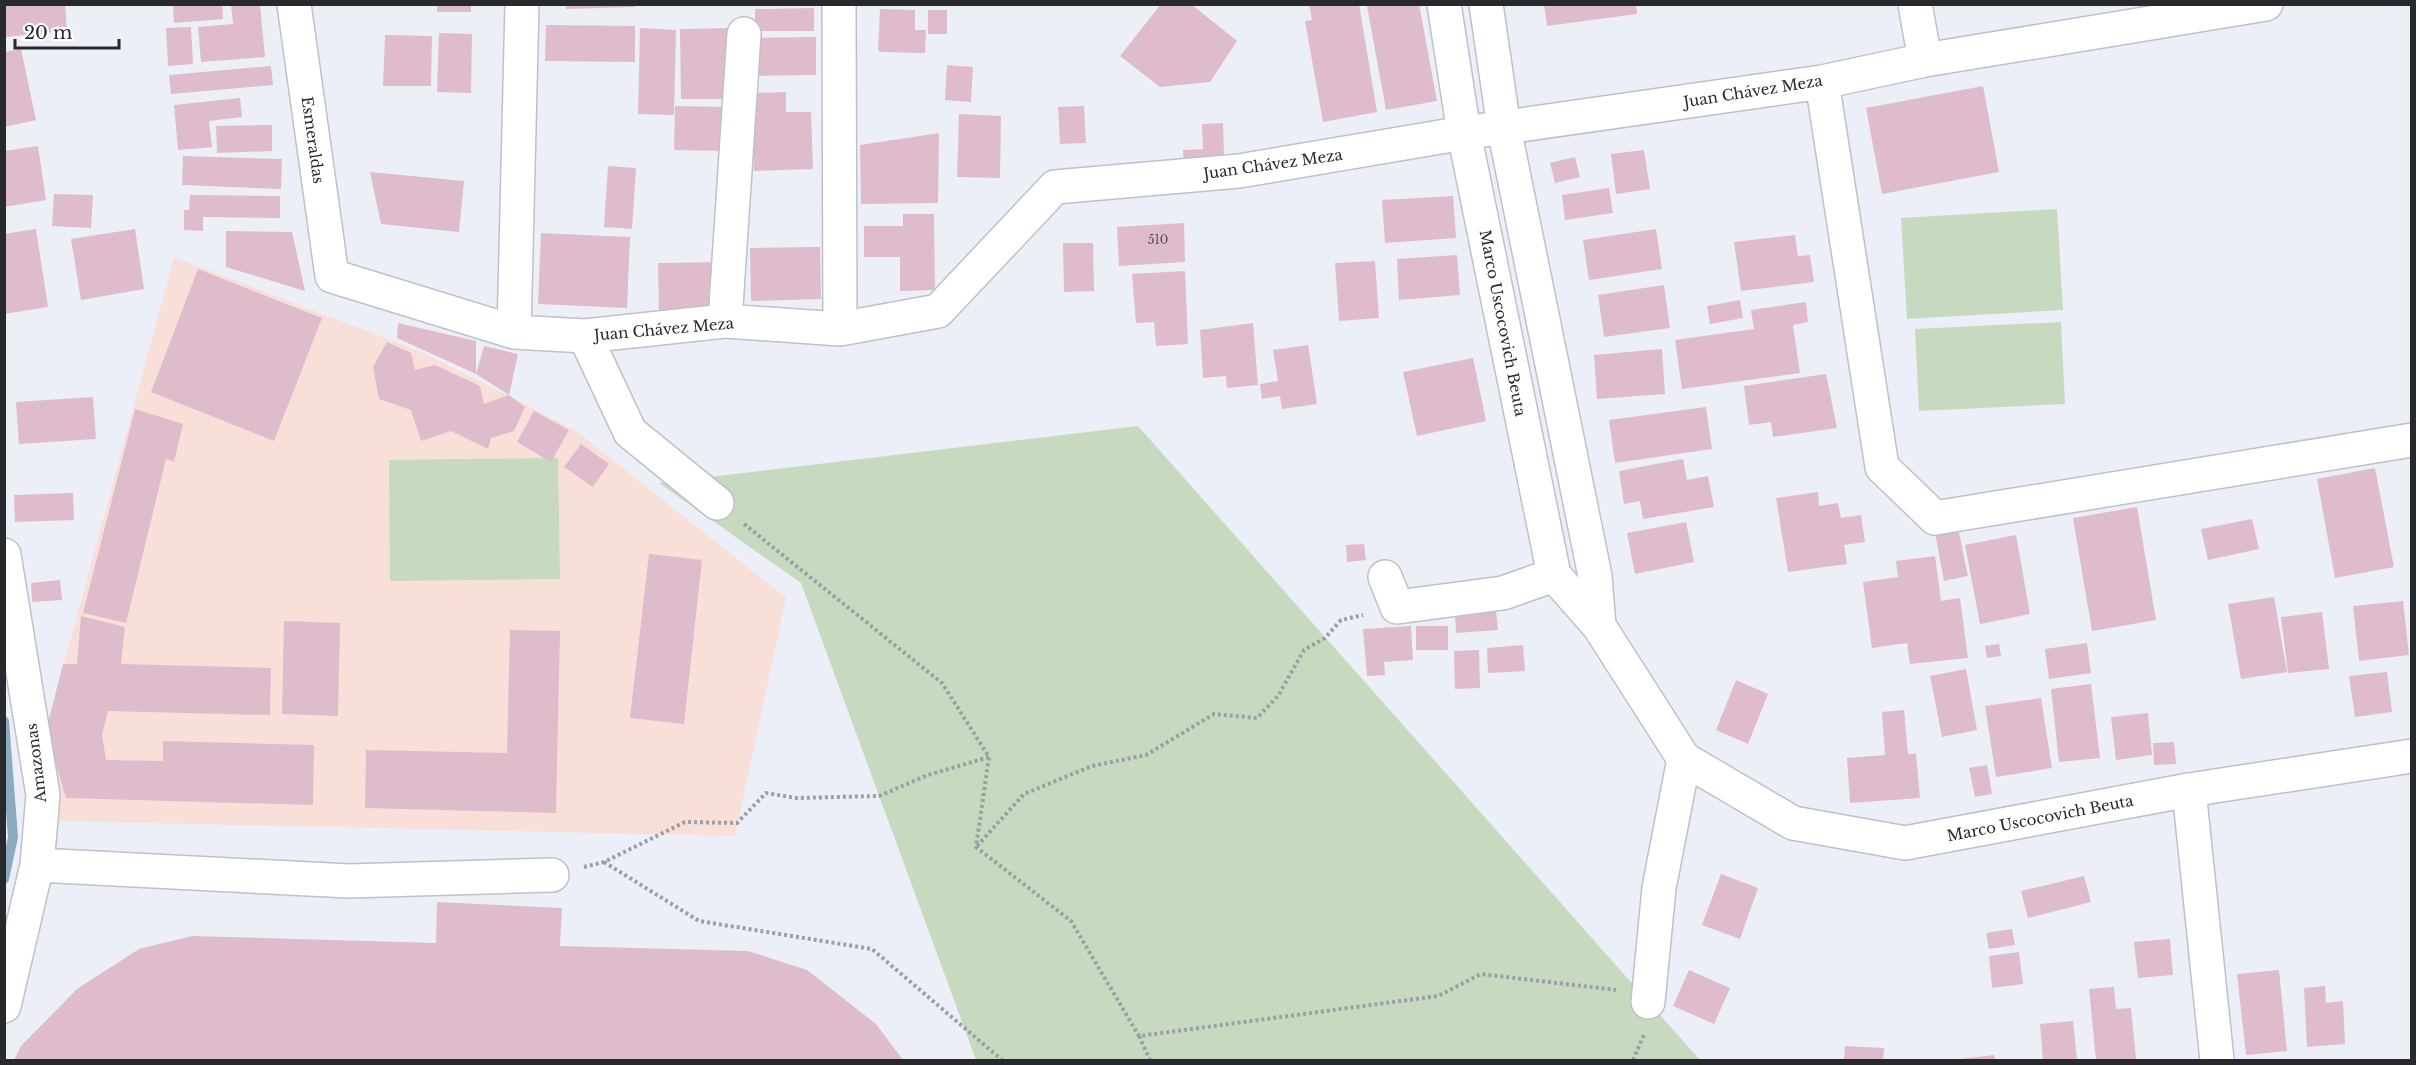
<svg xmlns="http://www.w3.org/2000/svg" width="2416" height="1065" font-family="'Libre Baskerville',serif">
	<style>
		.education { fill: #f8dfd8 }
		.green { fill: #c7dac0 }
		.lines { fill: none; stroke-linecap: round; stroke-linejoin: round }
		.stream { stroke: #8daac0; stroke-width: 10 }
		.building { fill: #dfbccb }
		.minor-casing { stroke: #bec1c9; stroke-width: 36 }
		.path { stroke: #9c9ea5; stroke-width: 4; stroke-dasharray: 3 3; stroke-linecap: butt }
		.minor { stroke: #fff; stroke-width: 33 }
		.labels { text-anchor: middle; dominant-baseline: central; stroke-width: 4.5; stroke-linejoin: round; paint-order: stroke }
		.number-label { font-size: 12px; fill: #564e54 }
		.street-label { font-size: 15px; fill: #28292d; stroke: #fff }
	</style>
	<rect width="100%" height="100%" fill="#eceff8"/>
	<path class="education" d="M174 257 424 353 575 430 786 598 735 836 58 821 46 731Z"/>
	<path class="green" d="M2057 209 2063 310 1907 319 1901 218Z
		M2061 322 2065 404 1919 411 1915 329Z
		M1138 426 1700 1060H976L801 583 659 483Z
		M558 458 560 579 390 581 389 460Z"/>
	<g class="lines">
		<path class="stream" d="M4 721 13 837 4 879"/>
	</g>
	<path class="building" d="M4 4H65L67 31 4 37Z
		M173 4H222L223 19 174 23Z
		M231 4H260L265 57 201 62 198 27 233 24Z
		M437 4H471V12H437Z
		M566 4H635V7L566 9Z
		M1161 4H1191L1237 41 1210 82 1160 87 1120 56Z
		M1309 4H1359L1377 112 1323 122 1305 21 1312 20Z
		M1377 4H1419L1437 101 1386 110 1367 6Z
		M1544 4H1636L1637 14 1547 26Z
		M814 8V31H755V9Z
		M880 9 915 10V30H926L925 53 880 52 878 50Z
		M928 10H947V34H928Z
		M546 25 635 26V62L545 61Z
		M191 27 193 64 168 66 166 28Z
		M640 28 676 30 674 115 638 114Z
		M735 28 736 99H681L680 29Z
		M439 33 472 34 471 93 437 92Z
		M385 35 432 36 431 86H383Z
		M816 37V75L748 76V38Z
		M21 49 36 120 4 127V52Z
		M947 65 973 67 971 102 945 100Z
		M271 66 273 85 171 94 169 75Z
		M1983 86 1999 172 1882 194 1866 108Z
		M786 92V112H811L813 169 754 171 752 93Z
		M240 98 242 117 209 121 212 147 178 150 174 105Z
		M675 106 726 107 725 151 674 150Z
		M1084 106 1086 143 1060 144 1058 107Z
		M959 114 1001 116 1000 178 957 177Z
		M1223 123 1224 155 1207 156V164L1184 165 1183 150 1203 149 1202 124Z
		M272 125V151L217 153 216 126Z
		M939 133 938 203 861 204 860 145Z
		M38 146 46 200 4 207V151Z
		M1644 150 1650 189 1616 194 1611 154Z
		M183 156 282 159 281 189 182 185Z
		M1575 157 1580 177 1555 183 1550 163Z
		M608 166 636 168 632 229 604 227Z
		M370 172 464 181 459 232 381 224Z
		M1609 188 1613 213 1565 220 1562 195Z
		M54 194 93 195 91 228 52 226Z
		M190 195 280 196V218L203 217V231L184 230V210H189Z
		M1453 196 1456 238 1385 243 1382 200Z
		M903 214H934L935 290 900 291V257H864V226H903Z
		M1184 223 1185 262 1119 266 1117 227Z
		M36 229 48 307 4 314V234Z
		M135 229 144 289 81 300 71 239Z
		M1656 229 1662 269 1589 280 1583 240Z
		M226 231 292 232 305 291 226 267Z
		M541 233 630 237 627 308 538 304Z
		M1795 235 1798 256 1810 255 1814 282 1741 291 1734 242Z
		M1063 243H1093L1094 291 1064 292Z
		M820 247 821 299 751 301 750 248Z
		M1457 255 1460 295 1399 300 1397 259Z
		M1375 261 1379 318 1339 321 1335 263Z
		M723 262 724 312 659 314 658 263Z
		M198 269 322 318 274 441 151 392Z
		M1185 271 1188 344 1156 346 1154 322 1136 323 1132 274Z
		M1664 285 1670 328 1604 337 1598 295Z
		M1740 300 1743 318 1710 324 1707 306Z
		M1806 302 1808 322 1793 325 1800 373 1682 389 1675 340 1754 329 1751 310Z
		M398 323 476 341V374L397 338Z
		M1253 323 1258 385 1227 388 1226 376 1203 378 1200 330Z
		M387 342 411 353 415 370 435 365 480 386 484 404 509 395 525 407 514 431 491 438 488 449 451 431 421 441 411 410 379 399 373 367Z
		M1308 345 1317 404 1282 409 1280 396 1262 399 1260 384 1278 381 1273 350Z
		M484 346 518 354 509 395 476 374Z
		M1662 349 1665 394 1597 399 1594 355Z
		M1473 358 1486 421 1417 436 1403 372Z
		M1826 374 1837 428 1773 437 1771 422 1749 425 1744 386Z
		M93 397 96 439 19 444 16 402Z
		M1706 407 1712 449 1615 463 1609 420Z
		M135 409 183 424 174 462 166 459 126 623 83 613Z
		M534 411 569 430 551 462 517 442Z
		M581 444 609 464 593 487 564 467Z
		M1683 459 1687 480 1708 476 1714 507 1643 519 1640 501 1624 504 1619 471Z
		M2375 468 2394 567 2335 578 2317 479Z
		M1818 492 1819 506 1838 503 1841 518 1861 515 1865 542 1844 545 1847 564 1788 572 1776 498Z
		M73 493 74 520 15 522 14 495Z
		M2137 507 2156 620 2092 631 2073 518Z
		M2252 519 2259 549 2208 560 2201 529Z
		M1686 522 1694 562 1635 574 1627 533Z
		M1958 528 1968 576 1944 581 1935 533Z
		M2016 535 2030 614 1980 624 1965 545Z
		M1364 544 1366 560 1347 562 1346 545Z
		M649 554 702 560 684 724 630 718Z
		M1935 556 1941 601 1960 598 1968 658 1910 664 1907 643 1872 648 1863 582 1898 577 1896 561Z
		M60 580 62 600 32 602 31 583Z
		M2274 597 2287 672 2241 679 2228 604Z
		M2403 601 2409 655 2359 661 2353 606Z
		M1496 610 1498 630 1456 633 1455 613Z
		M2322 612 2329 669 2288 673 2281 617Z
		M81 616 125 627 121 664 271 668 270 715 108 711 102 735 106 760 163 761V741L314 745 313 805 66 798 46 731 63 664H77Z
		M284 621 340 623 338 716 282 714Z
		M1411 626 1413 660 1384 662 1385 675 1367 676 1363 629Z
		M1416 626H1448V650H1416Z
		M510 630 560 631 556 813 365 808 366 750 507 753Z
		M2087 643 2091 673 2049 679 2045 649Z
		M1999 644 2001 656 1987 658 1985 646Z
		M1523 645 1525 671 1488 673 1487 648Z
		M1479 650 1480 688 1455 689 1454 651Z
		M1966 669 1977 730 1942 737 1930 676Z
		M2387 672 2392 712 2355 717 2349 676Z
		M1736 680 1768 694 1748 744 1716 730Z
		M2091 684 2100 758 2059 762 2051 689Z
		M2041 698 2052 768 1996 777 1985 706Z
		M1904 710 1908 754H1916L1920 798 1850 803 1847 758 1885 755 1882 712Z
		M2148 713 2152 755 2116 760 2111 717Z
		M2174 742 2176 764 2154 765 2153 743Z
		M1987 765 1992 794 1975 797 1969 768Z
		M1721 874 1758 888 1740 939 1702 925Z
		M2084 876 2091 902 2028 918 2021 891Z
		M437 902 562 908 560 946 748 951 807 970 876 1024 903 1060H14L21 1046 77 989 139 949 192 936 436 943Z
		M2012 929 2015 945 1989 949 1986 933Z
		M2170 939 2173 975 2138 978 2134 942Z
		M2019 952 2023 984 1992 988 1989 956Z
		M1689 970 1730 988 1714 1024 1673 1006Z
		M2279 970 2287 1051 2246 1055 2237 974Z
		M2325 986 2326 1003 2343 1001 2345 1044 2307 1047 2304 988Z
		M2114 987 2116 1009 2131 1008 2136 1059 2096 1060 2089 989Z
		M2073 1021 2077 1060H2043L2040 1024Z
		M1845 1046 1884 1048 1883 1060H1844Z
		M1994 1055 1995 1060H1961V1059Z"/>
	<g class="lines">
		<g class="minor-casing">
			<path id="minor" d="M294 4 332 276 514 332 585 336 725 321 840 329 938 311 1055 187 1239 171 1464 133 1822 82 1925 60 2266 4
				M839 4 840 329
				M1444 4 1464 133 1554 575 1599 626 1595 576 1504 128 1486 4
				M1915 4 1925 60
				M1822 82 1882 467 1935 518 2412 440
				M725 321 744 34
				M514 332 522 4
				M585 336 630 432 717 503
				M4 555 43 795 37 865 4 1006
				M1385 577 1397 607 1503 593 1554 575
				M1599 626 1684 759 1793 823 1905 843 2189 790 2412 756
				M2189 790 2217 1060
				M37 865 349 881 552 875
				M1648 1002 1659 888 1684 759"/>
		</g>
		<path class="path" d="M744 524 942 683 989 757 976 847 1071 921 1139 1036 1438 996 1481 974 1616 990
			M977 846 1024 794 1092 766 1146 755 1214 714 1257 718 1278 696 1304 650 1325 638 1341 620 1363 615
			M604 862 699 921 872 949 1002 1060
			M584 867 604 862 685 822 737 823 766 793 796 798 879 796 928 775 989 757
			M1139 1036 1150 1060
			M1633 1060 1644 1035"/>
		<use href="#minor" class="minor"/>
	</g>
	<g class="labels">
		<g class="number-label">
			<text x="1158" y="239">510</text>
		</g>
		<g class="street-label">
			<text transform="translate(1753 91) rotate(-9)">Juan Chávez Meza</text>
			<text transform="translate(313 140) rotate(82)">Esmeraldas</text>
			<text transform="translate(1273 164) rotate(-8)">Juan Chávez Meza</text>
			<text transform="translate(1503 323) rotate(79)">Marco Uscocovich Beuta</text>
			<text transform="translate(664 329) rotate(-5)">Juan Chávez Meza</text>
			<text transform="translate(36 763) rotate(-97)">Amazonas</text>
			<text transform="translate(2040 818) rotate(-11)">Marco Uscocovich Beuta</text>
		</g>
	</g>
	<rect width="2416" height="1065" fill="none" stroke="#28292d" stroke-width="12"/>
	<path d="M15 39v9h104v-9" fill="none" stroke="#28292d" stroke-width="3"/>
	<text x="24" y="39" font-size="18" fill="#28292d" stroke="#ffffff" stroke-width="4.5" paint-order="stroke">20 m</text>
</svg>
